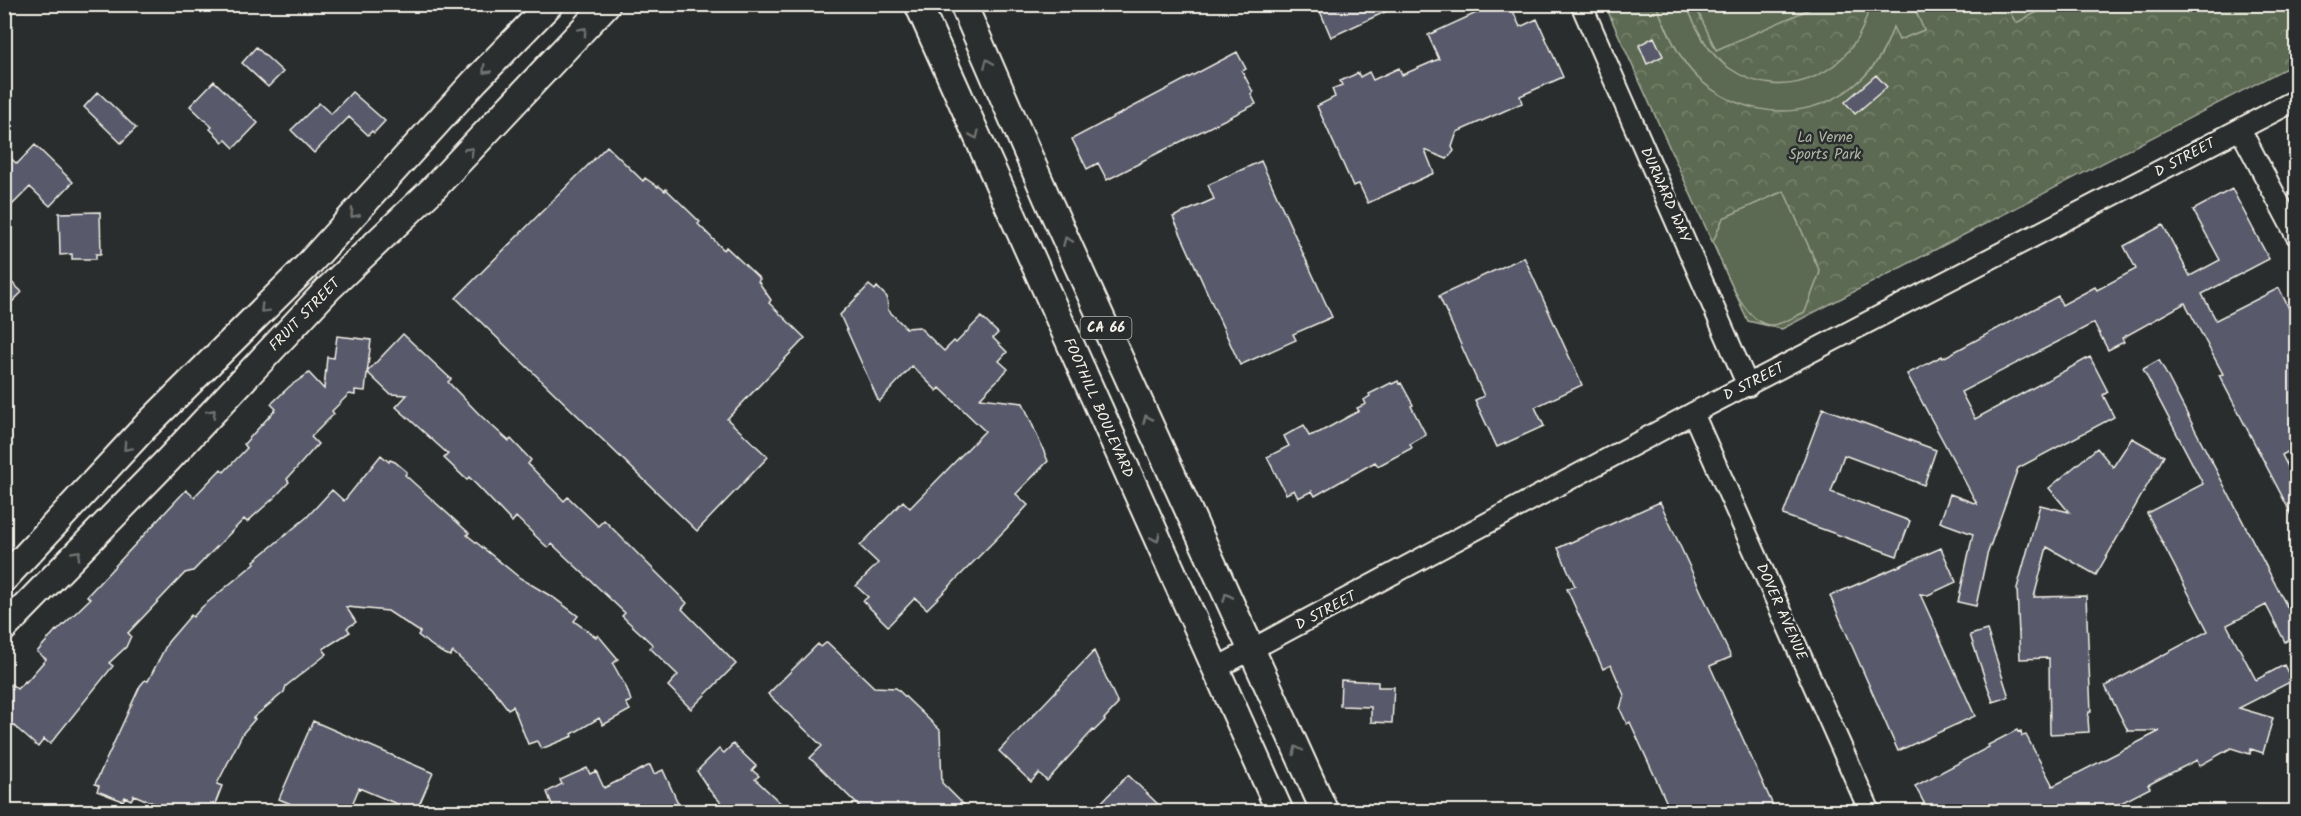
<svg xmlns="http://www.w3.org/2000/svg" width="2301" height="816" font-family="Kalam,sans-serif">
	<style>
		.forest { fill: url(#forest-crowns); stroke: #a8ae9d; stroke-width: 1.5 }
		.pitch { fill: #5d6b52; stroke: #a8ae9d; stroke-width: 1.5 }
		.building { fill: #585a6c; stroke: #f4f1e8; stroke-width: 1.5 }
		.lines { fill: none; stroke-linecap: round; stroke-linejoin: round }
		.minor-casing { stroke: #f4f1e8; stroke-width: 24 }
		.major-casing { stroke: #f4f1e8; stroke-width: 30 }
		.minor { stroke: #2a2d2e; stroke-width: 20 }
		.major { stroke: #2a2d2e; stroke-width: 26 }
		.oneway { stroke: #71726f }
		.labels { text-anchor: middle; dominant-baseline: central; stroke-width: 5; stroke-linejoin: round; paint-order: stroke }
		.shield { fill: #2a2d2e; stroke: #b7b6b0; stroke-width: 1.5 }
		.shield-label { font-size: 14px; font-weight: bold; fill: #f4f1e8 }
		.park-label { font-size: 15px; fill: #b0b5a4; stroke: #2a2d2e }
		.street-label { font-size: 15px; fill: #f4f1e8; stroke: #2a2d2e }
	</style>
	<defs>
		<pattern id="forest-crowns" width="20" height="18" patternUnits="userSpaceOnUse" patternTransform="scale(1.5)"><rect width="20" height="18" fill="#5d6b52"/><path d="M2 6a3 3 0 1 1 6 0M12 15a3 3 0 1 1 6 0" fill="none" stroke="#75816b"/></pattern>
	</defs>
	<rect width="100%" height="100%" fill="#2a2d2e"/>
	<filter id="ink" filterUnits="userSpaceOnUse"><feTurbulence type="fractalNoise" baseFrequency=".0167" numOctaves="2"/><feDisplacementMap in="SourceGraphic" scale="12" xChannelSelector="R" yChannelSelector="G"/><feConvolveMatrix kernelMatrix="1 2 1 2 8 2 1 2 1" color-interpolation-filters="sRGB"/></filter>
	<g filter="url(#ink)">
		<path class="forest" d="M1605 5H2296V63L1782 329 1748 321Z"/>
		<path class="pitch" d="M1656 5H1686C1697 29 1707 53 1729 68 1786 108 1859 70 1869 5H1913L1924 30 1899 40 1893 27C1867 113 1765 137 1700 80 1678 60 1668 31 1656 5Z
			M1695 5H1819L1716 50Z
			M2006 5H2051L2016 23Z
			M1784 191 1820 272 1805 312C1795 316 1780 326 1770 325 1743 324 1722 263 1713 242L1723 218Z"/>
		<path class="building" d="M1317 4H1402L1331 37Z
			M1496 4H1510L1520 27 1537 19 1563 77 1520 96 1522 103 1457 132 1452 147 1454 151 1447 159 1425 150 1434 173 1368 203 1359 184 1353 186 1317 106 1335 97 1332 89 1342 85 1340 81 1358 73 1360 77 1369 72 1373 80 1399 68 1402 75 1439 59 1428 35Z
			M1654 37 1663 56 1647 64 1639 45Z
			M256 47 283 72 268 87 242 63Z
			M1237 52 1246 69 1242 71 1253 92 1251 94 1256 104 1142 161V162L1107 180 1098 163 1087 169 1072 139Z
			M1876 75 1887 87 1855 114 1845 102Z
			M214 81 258 123 234 148 226 140 223 142 210 129 212 127 190 106Z
			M98 92 136 128 121 143 84 107Z
			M352 92 385 121 374 133 372 131 368 135 349 117 314 153 291 130 319 103 331 114Z
			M35 145 73 182 50 206 30 187 4 213V152L17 164Z
			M607 146 643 181 645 178 658 187 659 186 665 191 666 189 700 222 698 224 724 250 726 247 760 279 758 281 771 300 769 303 805 338 727 419 768 457 697 531 456 298Z
			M1261 161 1332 317 1293 334 1296 340 1240 365 1173 217 1214 199 1208 185Z
			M2232 189 2269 259 2202 294 2216 320 2279 288 2296 323V447L2282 455 2296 483V523L2219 375 2223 374 2185 303 2122 338 2124 342 2108 350 2094 323 1961 392 1975 419 2090 357 2108 392 2103 395 2114 417 2018 468 1987 555 1976 606 1958 602 1973 534 1940 522 1950 494 1977 504 1907 374 1942 356 1943 358 2058 296 2062 305 2095 287 2097 290 2136 269 2124 246 2163 225 2190 276 2220 260 2193 210Z
			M100 212 101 254H96V259H72V254L60 255 59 213Z
			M1524 257 1582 385 1535 407 1544 426 1497 447 1475 400 1484 396 1439 296Z
			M4 275 22 292 4 310Z
			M869 285 875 290 877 287 887 297 888 310 906 328 919 327 944 351 954 341 956 343 981 317 998 333 993 338 1007 352 999 361 1008 369 980 398 1023 403 1048 461 1016 494 1028 505 1007 528 927 609 915 598 888 626 863 601 868 597 856 586 878 563 860 546 903 501 910 508 985 431 940 388 937 391 912 366 879 402 840 315Z
			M403 334 451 379 448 382 481 416 509 441 511 439 531 460 528 464 564 501 568 497 598 526 604 520 687 603 682 609 736 664 691 709 668 686 678 675 650 648 653 645 622 616 625 613 552 544 548 548 516 517 512 522 469 477 467 480 444 458 448 454 396 407 407 395 390 394 367 372Z
			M337 336 371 340 365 391 355 390V395L349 394 332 411 334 414 311 437 318 444 287 479 289 482 275 497 247 522 244 519 193 571 185 573 128 633 131 636 126 647 109 663 113 666 50 744 44 739 38 747 4 717V691L11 684 17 689 25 681 26 682 46 659 37 652 56 630 57 631 90 599 87 596 186 490 194 497 221 469 224 472 247 448 244 444 276 409 271 404 290 386 309 373 324 389 327 357 334 358Z
			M2159 360 2296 624V635L2285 642 2266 605 2227 625 2256 680 2284 665 2292 681 2239 708 2273 718 2263 753 2251 749 2250 754 2231 748 2199 766 2197 760 2163 777 2148 785 2150 788 2113 807 2115 812H1929L1915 786 1989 747 1988 745 2017 730 2018 732 2021 731 2022 736 2026 735 2053 786 2160 731H2128L2105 686 2208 631 2147 513 2203 484 2143 369Z
			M1398 381 1399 384 1401 383 1413 405 1411 406 1426 435 1410 444 1412 448 1378 466 1375 462 1315 496 1312 491 1298 498 1294 490 1286 494 1267 457 1289 446 1284 436 1304 425 1309 436 1320 432 1359 411 1357 408 1366 404 1364 400 1370 396 1369 394 1391 383 1392 384Z
			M1823 408 1936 450 1924 485 1844 455 1831 492 1910 521 1897 556 1783 515Z
			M2132 438 2164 456 2096 575 2047 547 2034 597 2086 596 2091 712H2089L2088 718 2089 732 2050 734 2049 658 2020 659 2017 588 2040 505 2069 512 2049 488 2097 448 2113 467Z
			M381 455 389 462 390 460 395 462 407 472 405 475 469 533 467 535 520 578 554 598 578 616 574 621 596 637 598 635 618 659 613 664 627 689 631 701 626 703 630 710 603 725 599 718 572 734 573 736 541 749 537 741 528 744 513 706 508 709 491 687 453 652 450 656 441 652 424 640 418 635 420 632 388 611 346 607 356 622 347 628 350 632 323 649 327 654 286 686 284 692 253 718 255 719 243 733 217 784 222 786 212 812H184L166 804 165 808 134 795 131 800 125 797 123 801 97 791 99 786 95 784 140 686 145 680 148 681 168 642 191 615 193 617 202 607 255 563 254 561 307 517 332 490 344 501Z
			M1660 502 1731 657 1710 666 1776 812H1671L1630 722 1627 724 1620 709 1624 695 1611 665 1603 669 1567 589 1575 586 1558 548Z
			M1941 548 1956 582 1928 595 1920 594 1975 716 1898 751 1830 596Z
			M1987 630 2009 697 1993 702 1970 635Z
			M827 642 874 687 896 688 940 730 942 783 971 812H865L810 758 822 746 768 694 818 644 821 647Z
			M1094 651 1118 704 1104 719 1105 720 1094 731 1093 730 1047 781 1039 773 1031 782 999 751Z
			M1341 680 1378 682V687H1394L1392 723 1371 722V707L1340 706Z
			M313 721 433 773 416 812 359 788 349 812H288L291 804 279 799Z
			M733 744 756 766 752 770 759 776 755 779 790 812H730L710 791 697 771 719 749 724 753Z
			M650 765 654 774 663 770 682 812H555L547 792 562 784 560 780 587 768 590 774 596 771 604 788Z
			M1128 775 1166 812H1092Z"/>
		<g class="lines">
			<g class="minor-casing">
				<path id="minor" d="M1581 4 1748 386
					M2240 129 2296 235
					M1693 413 1870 812
					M1215 669 1693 413 2296 100"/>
			</g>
			<g class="major-casing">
				<path id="major" d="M918 4 1280 812
					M963 4 1047 198 1325 812
					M4 579 145 427 306 267 475 81 550 4
					M4 628 169 459 328 289 432 190 607 4"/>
			</g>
			<use href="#minor" class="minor"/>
			<use href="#major" class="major"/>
		</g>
		<defs><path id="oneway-chevron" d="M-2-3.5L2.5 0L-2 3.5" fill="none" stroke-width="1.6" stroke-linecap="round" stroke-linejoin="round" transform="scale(1.5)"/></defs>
		<g class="oneway">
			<use href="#oneway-chevron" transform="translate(583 31) rotate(-47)"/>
			<use href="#oneway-chevron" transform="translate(988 63) rotate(-113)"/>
			<use href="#oneway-chevron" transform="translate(486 70) rotate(134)"/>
			<use href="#oneway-chevron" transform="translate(975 135) rotate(66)"/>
			<use href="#oneway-chevron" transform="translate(470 151) rotate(-46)"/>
			<use href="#oneway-chevron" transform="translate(354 214) rotate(132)"/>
			<use href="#oneway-chevron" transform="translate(1067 241) rotate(-114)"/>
			<use href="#oneway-chevron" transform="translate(264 309) rotate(135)"/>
			<use href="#oneway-chevron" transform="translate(212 413) rotate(-47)"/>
			<use href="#oneway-chevron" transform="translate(1147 419) rotate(-114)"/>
			<use href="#oneway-chevron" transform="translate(127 447) rotate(133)"/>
			<use href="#oneway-chevron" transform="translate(1156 538) rotate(66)"/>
			<use href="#oneway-chevron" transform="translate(77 554) rotate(-46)"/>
			<use href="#oneway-chevron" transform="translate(1227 597) rotate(-114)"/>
			<use href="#oneway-chevron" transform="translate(1297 750) rotate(-115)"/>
		</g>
	</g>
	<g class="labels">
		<rect class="shield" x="1080.5" y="317" width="51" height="22" rx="4.5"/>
		<g class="shield-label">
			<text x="1106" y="328">CA 66</text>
		</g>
		<g class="park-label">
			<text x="1825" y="138">La Verne<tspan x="1825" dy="17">Sports Park</tspan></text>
		</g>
		<g class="street-label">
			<text transform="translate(2185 158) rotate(-28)">D STREET</text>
			<text transform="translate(1665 195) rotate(66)">DURWARD WAY</text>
			<text transform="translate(305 315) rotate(-46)">FRUIT STREET</text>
			<text transform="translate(1754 382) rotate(-27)">D STREET</text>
			<text transform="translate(1098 408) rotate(66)">FOOTHILL BOULEVARD</text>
			<text transform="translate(1326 611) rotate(-28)">D STREET</text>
			<text transform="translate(1781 612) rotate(66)">DOVER AVENUE</text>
		</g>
	</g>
	<rect width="2301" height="816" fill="none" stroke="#2a2d2e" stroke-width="24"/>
	<rect x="12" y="12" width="2277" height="792" fill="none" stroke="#f4f1e8" stroke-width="2" filter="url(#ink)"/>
</svg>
